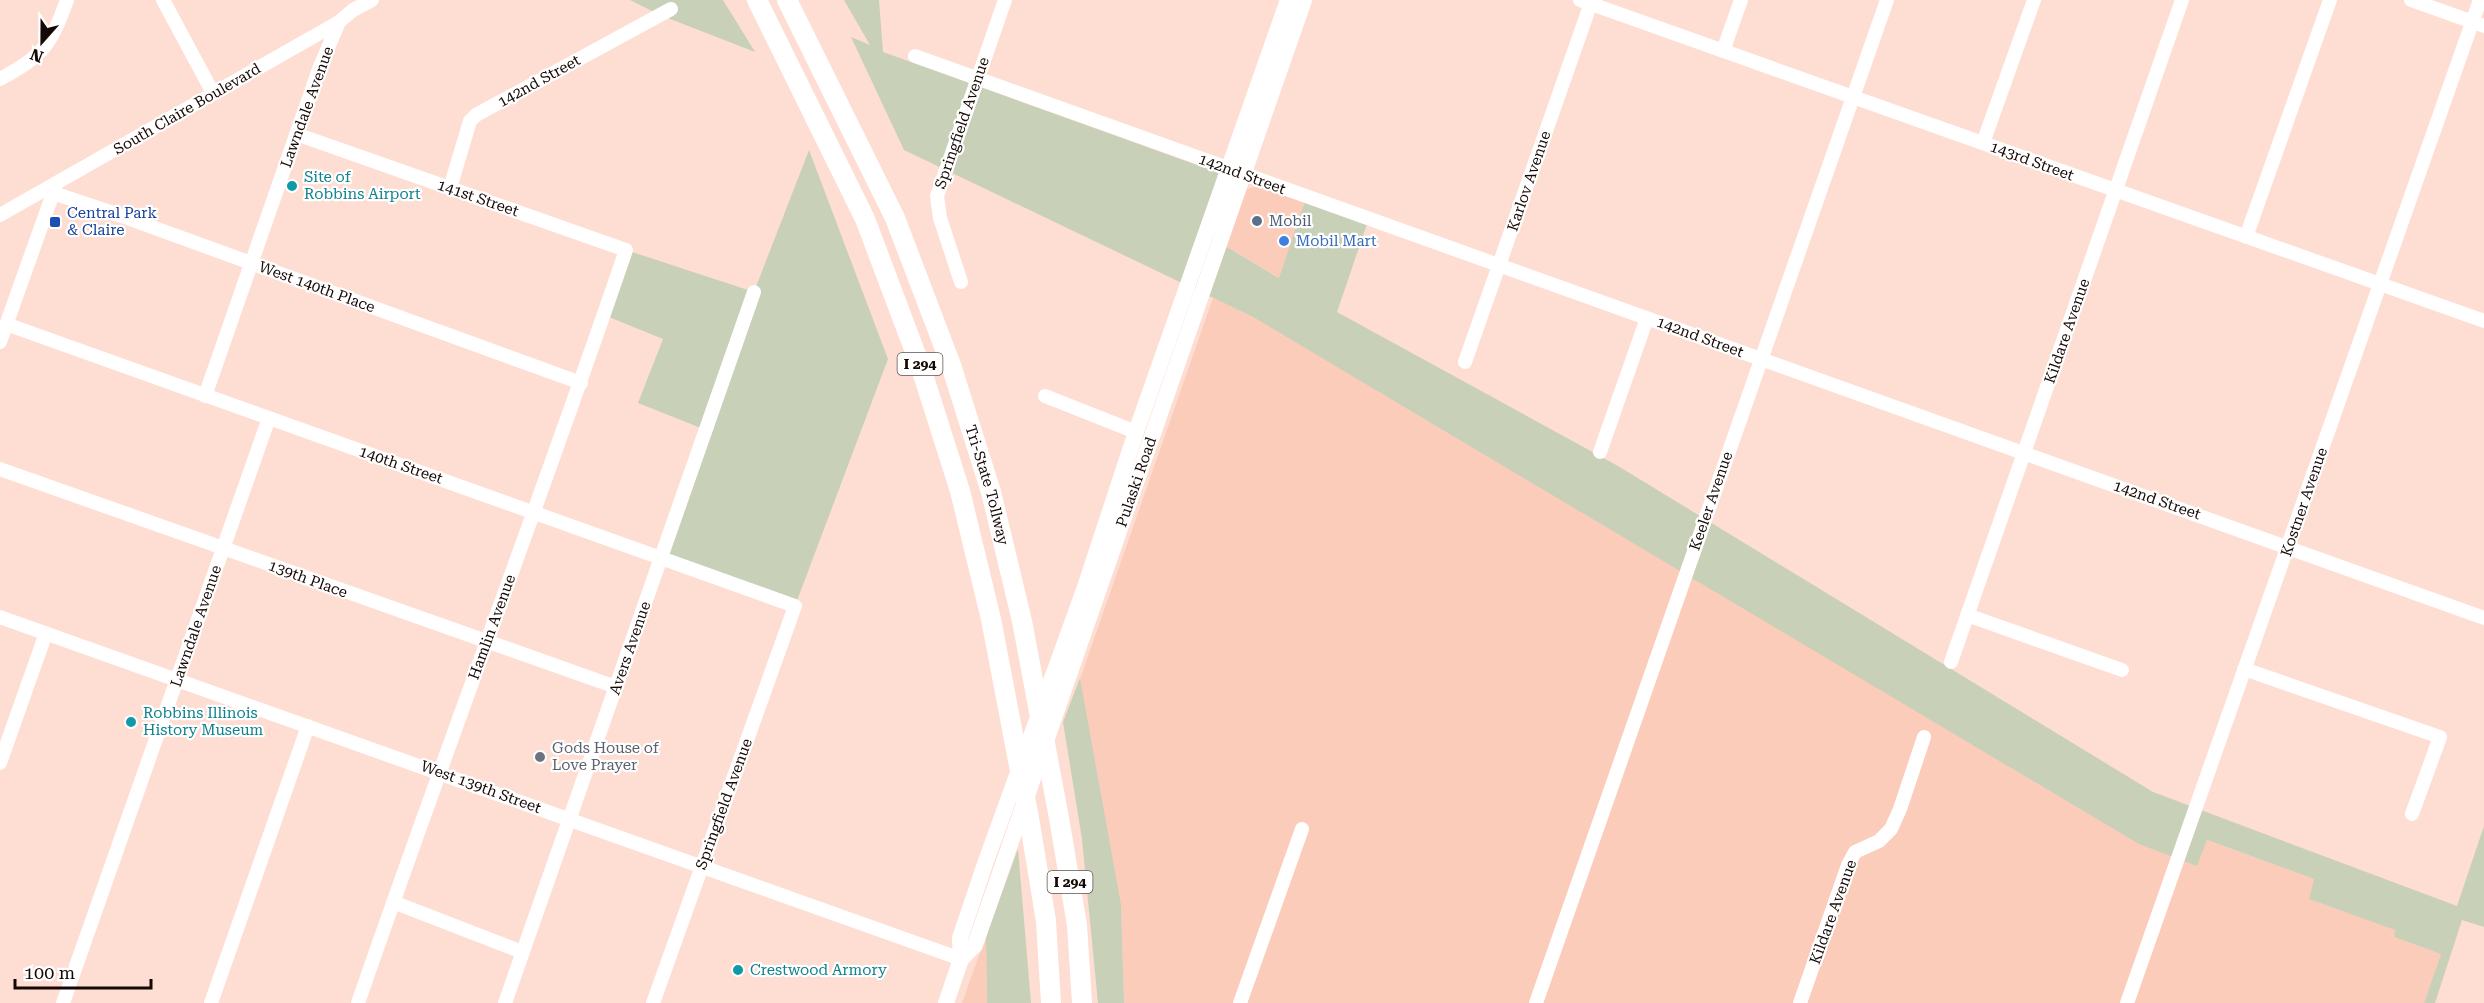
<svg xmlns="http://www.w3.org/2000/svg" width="2484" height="1003" font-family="'Roboto Serif',serif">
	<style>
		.built { fill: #fcccbb }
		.green { fill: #c8d0b8 }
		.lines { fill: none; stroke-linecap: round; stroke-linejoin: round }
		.minor { stroke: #fff; stroke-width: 14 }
		.major { stroke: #fff; stroke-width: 16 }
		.highway { stroke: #fff; stroke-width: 20 }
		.culture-dot { fill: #0f9aa8; stroke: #fff; stroke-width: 2 }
		.service-dot { fill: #5c6f8a; stroke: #fff; stroke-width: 2 }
		.transit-dot { fill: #1a4fb4; stroke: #fff; stroke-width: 2 }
		.shop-dot { fill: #3f7fe0; stroke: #fff; stroke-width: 2 }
		.worship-dot { fill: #6b7280; stroke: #fff; stroke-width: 2 }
		.labels { text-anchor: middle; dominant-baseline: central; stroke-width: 4.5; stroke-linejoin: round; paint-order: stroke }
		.shield { fill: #fff; stroke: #5c5350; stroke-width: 1.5 }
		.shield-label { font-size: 14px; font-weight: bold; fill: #160905 }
		.street-label { font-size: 15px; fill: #160905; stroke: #fff }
		.culture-label { font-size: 15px; fill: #0d838f; stroke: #fff; text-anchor: start }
		.transit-label { font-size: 15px; fill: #164399; stroke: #fff; text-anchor: start }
		.service-label { font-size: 15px; fill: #4e5e75; stroke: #fff; text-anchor: start }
		.shop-label { font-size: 15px; fill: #366cbe; stroke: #fff; text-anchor: start }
		.worship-label { font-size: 15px; fill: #5b616d; stroke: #fff; text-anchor: start }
	</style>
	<rect width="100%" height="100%" fill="#feddd2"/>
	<path class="built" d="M1261 186 1305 201 1280 278 1225 246 1246 189Z
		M1213 298 1253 317 2206 840 2314 879 2309 899 2396 930 2394 937 2441 954 2424 1003H1124L1121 904 1080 679Z
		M986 936 987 1003H962Z"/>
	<path class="green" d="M630 0H723L755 52 660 15Z
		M844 0H879L883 52 1219 173 1200 231 1279 278 1305 201 1367 224 1337 312 1618 466 2153 792 2457 906 2484 826V927L2462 920 2435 1003H2424L2441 954 2394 937 2395 930 2309 899 2314 879 2207 840 2197 866 2139 844 1253 317 904 150 851 37 870 45Z
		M809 150 888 359 795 606 661 558 706 430 638 403 663 339 604 315 626 250 754 292Z
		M1080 678 1121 904 1124 1003H1098L1082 839 1063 722Z
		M1018 849 1031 1003H987L986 936Z"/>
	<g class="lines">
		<path class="minor" d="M163 0 213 93
			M1580 0 2484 321
			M2411 0 2484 26
			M1723 51 1741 0
			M915 56 2484 618
			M0 79C43 55 50 47 67 0
			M296 134 626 250C540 502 445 751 358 1003
			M1983 143 2034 0
			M450 188 470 121 476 115 671 9
			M53 193 119 215 581 383
			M0 215 339 22 353 10 372 0
			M2246 237 2330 0
			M961 282 940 218 937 196 1005 0
			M6 324 795 606 653 1003
			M0 342 56 185
			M1465 362 1592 0
			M205 396 319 69 339 22
			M1045 396 1136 432
			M1600 452 1647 318
			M0 469 616 687
			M1967 615 2122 670
			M0 617 961 959
			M1951 662 2182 0
			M2244 669 2440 737 2412 814
			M0 763 46 633
			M393 902 522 952
			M63 1003 269 418
			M211 1003 308 726
			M505 1003 754 292
			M1240 1003 1302 829
			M1536 1003 1887 0
			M1800 1003 1848 865 1855 852 1879 841 1891 829 1900 809 1924 737
			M2127 1003 2480 0"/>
		<g class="major">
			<path id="s1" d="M961 959 975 945 1304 0"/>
			<path d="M946 1003 961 959 960 938 986 861 1084 590 1136 432 1288 0"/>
		</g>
		<g class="highway">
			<path d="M757 0 865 219 920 365 960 491 991 619 1029 818 1046 921 1051 1003"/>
			<path id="s2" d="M787 0 895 218 951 365 991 492 1022 621 1059 818 1077 925 1082 1003"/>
		</g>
	</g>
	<g class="culture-dot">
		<circle cx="292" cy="186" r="6"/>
		<circle cx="131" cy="722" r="6"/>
		<circle cx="738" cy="970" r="6"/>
	</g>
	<circle class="service-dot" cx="1257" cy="221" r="6"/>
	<rect class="transit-dot" x="49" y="216" width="12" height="12" rx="3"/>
	<circle class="shop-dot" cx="1284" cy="241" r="6"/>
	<circle class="worship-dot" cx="540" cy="757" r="6"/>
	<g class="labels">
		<g class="shield">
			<rect x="897.5" y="353" width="45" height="22" rx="4.5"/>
			<rect x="1047.5" y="871" width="45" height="22" rx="4.5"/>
		</g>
		<g class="shield-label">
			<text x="920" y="364">I 294</text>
			<text x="1070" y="882">I 294</text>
		</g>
		<g class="street-label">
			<text transform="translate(539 81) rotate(-29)">142nd Street</text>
			<text transform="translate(307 107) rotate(-70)">Lawndale Avenue</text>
			<text transform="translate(187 109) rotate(-30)">South Claire Boulevard</text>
			<text transform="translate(962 123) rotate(-71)">Springfield Avenue</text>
			<text transform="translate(2032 161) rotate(20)">143rd Street</text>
			<text transform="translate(1242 174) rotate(20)">142nd Street</text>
			<text transform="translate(1529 181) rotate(-71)">Karlov Avenue</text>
			<text transform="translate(478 198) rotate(19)">141st Street</text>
			<text transform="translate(317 287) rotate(20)">West 140th Place</text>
			<text transform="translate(2067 331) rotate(-71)">Kildare Avenue</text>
			<text transform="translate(1700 337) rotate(20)">142nd Street</text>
			<text transform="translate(401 465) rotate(19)">140th Street</text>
			<text stroke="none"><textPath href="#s1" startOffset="510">Pulaski Road</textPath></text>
			<text stroke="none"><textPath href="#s2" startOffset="526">Tri-State Tollway</textPath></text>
			<text transform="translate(2157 500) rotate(19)">142nd Street</text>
			<text transform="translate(1711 501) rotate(-71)">Keeler Avenue</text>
			<text transform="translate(2304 502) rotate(-71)">Kostner Avenue</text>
			<text transform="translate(308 579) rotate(20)">139th Place</text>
			<text transform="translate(196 626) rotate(-71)">Lawndale Avenue</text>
			<text transform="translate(492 627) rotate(-70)">Hamlin Avenue</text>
			<text transform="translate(630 648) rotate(-71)">Avers Avenue</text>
			<text transform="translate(481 787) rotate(20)">West 139th Street</text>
			<text transform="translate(724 804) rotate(-70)">Springfield Avenue</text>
			<text transform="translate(1833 912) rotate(-70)">Kildare Avenue</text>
		</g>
		<g class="culture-label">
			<text x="304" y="177">Site of<tspan x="304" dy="17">Robbins Airport</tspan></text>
			<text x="143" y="713">Robbins Illinois<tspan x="143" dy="17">History Museum</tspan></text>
			<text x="750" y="970">Crestwood Armory</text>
		</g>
		<g class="transit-label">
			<text x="67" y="213">Central Park<tspan x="67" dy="17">&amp; Claire</tspan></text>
		</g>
		<g class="service-label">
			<text x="1269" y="221">Mobil</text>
		</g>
		<g class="shop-label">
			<text x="1296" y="241">Mobil Mart</text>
		</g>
		<g class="worship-label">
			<text x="552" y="748">Gods House of<tspan x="552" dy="17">Love Prayer</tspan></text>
		</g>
	</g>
	<g transform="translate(42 42) rotate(201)" stroke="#ffffff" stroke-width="4.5" paint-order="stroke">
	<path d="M0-4.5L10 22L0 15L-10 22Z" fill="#160905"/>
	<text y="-9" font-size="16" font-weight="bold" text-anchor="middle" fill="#160905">N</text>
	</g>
	<path d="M15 979v9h136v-9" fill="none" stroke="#160905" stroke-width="3"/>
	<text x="24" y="979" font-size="18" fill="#160905" stroke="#ffffff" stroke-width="4.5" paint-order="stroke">100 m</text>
</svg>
